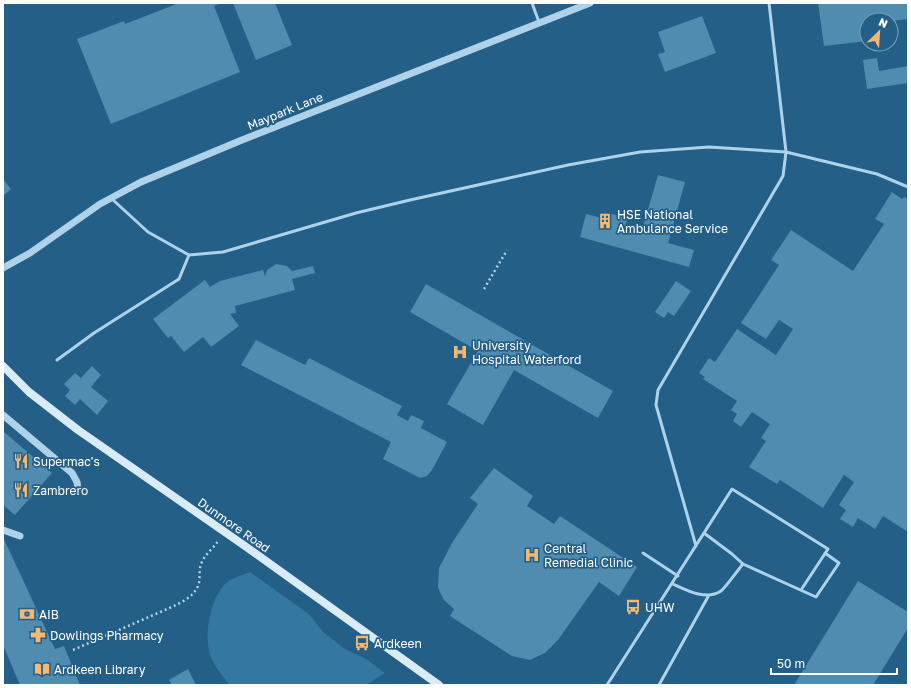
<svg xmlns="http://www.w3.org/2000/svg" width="911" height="688" font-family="'Golos Text',sans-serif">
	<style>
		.green { fill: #3478a2 }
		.building { fill: #508bb0 }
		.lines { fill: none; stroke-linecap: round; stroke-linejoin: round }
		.path { stroke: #add2e9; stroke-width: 2.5; stroke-dasharray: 2 3; stroke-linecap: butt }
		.service { stroke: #add2e9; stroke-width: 3 }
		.tertiary { stroke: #add2e9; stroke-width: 7 }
		.secondary { stroke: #d8ebf7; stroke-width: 8 }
		.labels { text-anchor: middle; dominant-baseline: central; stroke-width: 3.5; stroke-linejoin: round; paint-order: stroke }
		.street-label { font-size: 12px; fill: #fff; stroke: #235f86 }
		.poi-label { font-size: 12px; fill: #fff; stroke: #235f86; text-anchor: start }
	</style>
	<rect width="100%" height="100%" fill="#235f86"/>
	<path class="green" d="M250 572 310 615 323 632 345 649 366 659 385 673 366 685H230C223 677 215 667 211 657 203 637 210 599 225 584 229 579 243 575 250 572Z"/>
	<path class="building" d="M179 3H222L214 6 240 72 111 124 77 39 124 21 125 24Z
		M233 3H275L292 45 256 60Z
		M818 3H908V19L891 21 867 20V41L824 46Z
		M702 16 716 53 665 72 658 54 665 52 658 32Z
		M877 58 879 71 908 66V83L867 89 863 60Z
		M658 175 685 182 668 243 694 250 689 267 580 237 586 214 602 218 604 212 627 218 626 225 642 230Z
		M3 179 11 189 3 196Z
		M892 192 902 199 904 197 908 199V532L883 516 875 529 858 518 853 527 840 519 846 510 839 505 854 482 844 475 823 508 780 480 777 484 749 467 766 441 761 438 770 424 752 412 741 427 733 421 737 414 731 410 737 401 703 379 705 377 699 373 709 358 715 362 737 329 776 355 793 329 779 320 766 339 741 323 779 265 771 260 791 230 853 271 884 224 875 219Z
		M276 264 287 266 292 271 313 266 315 273 292 279 295 290 235 306 236 313 230 314 239 326 211 347 203 337 184 352 171 336 168 338 153 319 205 280 210 287 220 281 263 270 265 276 267 270Z
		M676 281 691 291 674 316 668 312 664 318 655 312Z
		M426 284 613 391 598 418 514 370 483 425 447 404 478 351 410 312Z
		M256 340 305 365 309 358 402 406 397 415 408 421 411 415 424 421 421 428 447 442 432 470 427 476 420 478 383 459 391 442 241 365Z
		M92 366 101 375 91 387 108 401 97 415 80 399 75 405 65 396 70 390 64 384 75 373 81 378Z
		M3 431 52 473 15 515 3 505Z
		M494 468 533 496 527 506 554 524 560 516 637 567 619 596 599 582 558 640 545 653 530 660 512 656 450 616 454 609 444 600 438 588 439 568 452 543 478 504 470 498Z
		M3 537 55 649 64 646 80 685H20L3 645Z
		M858 581 908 612V628L873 685H794Z
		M188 669 196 685H172L169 680Z"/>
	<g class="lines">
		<path class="path" d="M484 289 507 250
			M73 650 174 606C184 601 196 595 199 583 200 576 199 570 201 564 205 554 213 549 218 541"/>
		<path class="service" d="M532 3 539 22
			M112 199 148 232 189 255
			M57 360 94 333 179 279 189 255 223 252 356 213 410 200 568 165 640 152 709 147 786 152 877 174 908 187
			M704 533 732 554 743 564 816 597 839 563 825 553
			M696 546 656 405 658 390 783 176 786 152 769 3
			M643 553 678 576
			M673 584C686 590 706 601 721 591 727 586 737 571 743 564
			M607 685 732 489 828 549 801 590
			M659 685 709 595"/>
		<path class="tertiary" d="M3 268 30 253 100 204 141 182 242 140 590 3
			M3 415 72 473 77 482 78 489
			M3 530 20 536"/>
		<path class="secondary" d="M3 366 29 392 78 430 245 546 439 685"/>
	</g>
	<defs>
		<g id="building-bare" transform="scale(1.2)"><path d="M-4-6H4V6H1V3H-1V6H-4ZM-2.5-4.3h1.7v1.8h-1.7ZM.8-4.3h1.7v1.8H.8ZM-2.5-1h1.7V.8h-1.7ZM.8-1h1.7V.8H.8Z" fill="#f4b870" stroke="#235f86" stroke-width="2.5" paint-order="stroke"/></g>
		<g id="hospital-bare" transform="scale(1.2)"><path d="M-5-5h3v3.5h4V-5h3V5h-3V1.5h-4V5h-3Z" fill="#f4b870" stroke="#235f86" stroke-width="2.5" paint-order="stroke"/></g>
		<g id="restaurant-bare" transform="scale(1.2)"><path d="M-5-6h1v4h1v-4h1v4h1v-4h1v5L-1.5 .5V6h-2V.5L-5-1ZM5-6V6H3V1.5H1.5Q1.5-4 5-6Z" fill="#f4b870" stroke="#235f86" stroke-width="2.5" paint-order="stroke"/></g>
		<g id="bus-bare" transform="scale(1.2)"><path d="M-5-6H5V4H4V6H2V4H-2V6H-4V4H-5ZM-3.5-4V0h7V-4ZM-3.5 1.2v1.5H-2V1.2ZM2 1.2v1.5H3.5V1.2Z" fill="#f4b870" stroke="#235f86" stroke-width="2.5" paint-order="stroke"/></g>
		<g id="bank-bare" transform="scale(1.2)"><path d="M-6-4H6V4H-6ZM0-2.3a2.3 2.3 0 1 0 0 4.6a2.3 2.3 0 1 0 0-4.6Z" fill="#f4b870" stroke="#235f86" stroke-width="2.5" paint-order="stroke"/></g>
		<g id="pharmacy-bare" transform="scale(1.2)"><path d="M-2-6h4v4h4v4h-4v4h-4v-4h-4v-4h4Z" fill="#f4b870" stroke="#235f86" stroke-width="2.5" paint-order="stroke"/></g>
		<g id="library-bare" transform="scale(1.2)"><path d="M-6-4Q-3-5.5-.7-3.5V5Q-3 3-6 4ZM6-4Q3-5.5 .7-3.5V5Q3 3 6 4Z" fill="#f4b870" stroke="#235f86" stroke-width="2.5" paint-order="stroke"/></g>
	</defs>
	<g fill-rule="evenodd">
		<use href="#building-bare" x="605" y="221"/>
		<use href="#hospital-bare" x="460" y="352"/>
		<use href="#restaurant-bare" x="21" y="461"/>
		<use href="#restaurant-bare" x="21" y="490"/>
		<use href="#hospital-bare" x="532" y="555"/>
		<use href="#bus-bare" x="633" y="607"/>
		<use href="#bank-bare" x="27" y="614"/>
		<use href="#pharmacy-bare" x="38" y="635"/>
		<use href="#bus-bare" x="362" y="643"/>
		<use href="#library-bare" x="42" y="669"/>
	</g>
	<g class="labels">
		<g class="street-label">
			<text transform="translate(285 111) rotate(-22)">Maypark Lane</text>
			<text transform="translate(234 525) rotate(35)">Dunmore Road</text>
		</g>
		<g class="poi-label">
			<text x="617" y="214">HSE National<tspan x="617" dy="14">Ambulance Service</tspan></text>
			<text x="472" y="345">University<tspan x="472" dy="14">Hospital Waterford</tspan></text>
			<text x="33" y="461">Supermac's</text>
			<text x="33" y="490">Zambrero</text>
			<text x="544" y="548">Central<tspan x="544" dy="14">Remedial Clinic</tspan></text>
			<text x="645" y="607">UHW</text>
			<text x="39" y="614">AIB</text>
			<text x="50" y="635">Dowlings Pharmacy</text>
			<text x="374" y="643">Ardkeen</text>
			<text x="54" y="669">Ardkeen Library</text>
		</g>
	</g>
	<rect width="911" height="688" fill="none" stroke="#ffffff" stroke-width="8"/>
	<g transform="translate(879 32) rotate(25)"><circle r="19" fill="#235f86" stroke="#7b9fb6"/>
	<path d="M0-3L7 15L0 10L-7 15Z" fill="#f4b870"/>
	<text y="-6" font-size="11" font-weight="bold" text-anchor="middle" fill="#ffffff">N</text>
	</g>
	<path d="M771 668v6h126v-6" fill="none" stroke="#ffffff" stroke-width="2"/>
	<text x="777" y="668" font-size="12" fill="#ffffff" stroke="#235f86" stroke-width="3" paint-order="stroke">50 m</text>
</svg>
